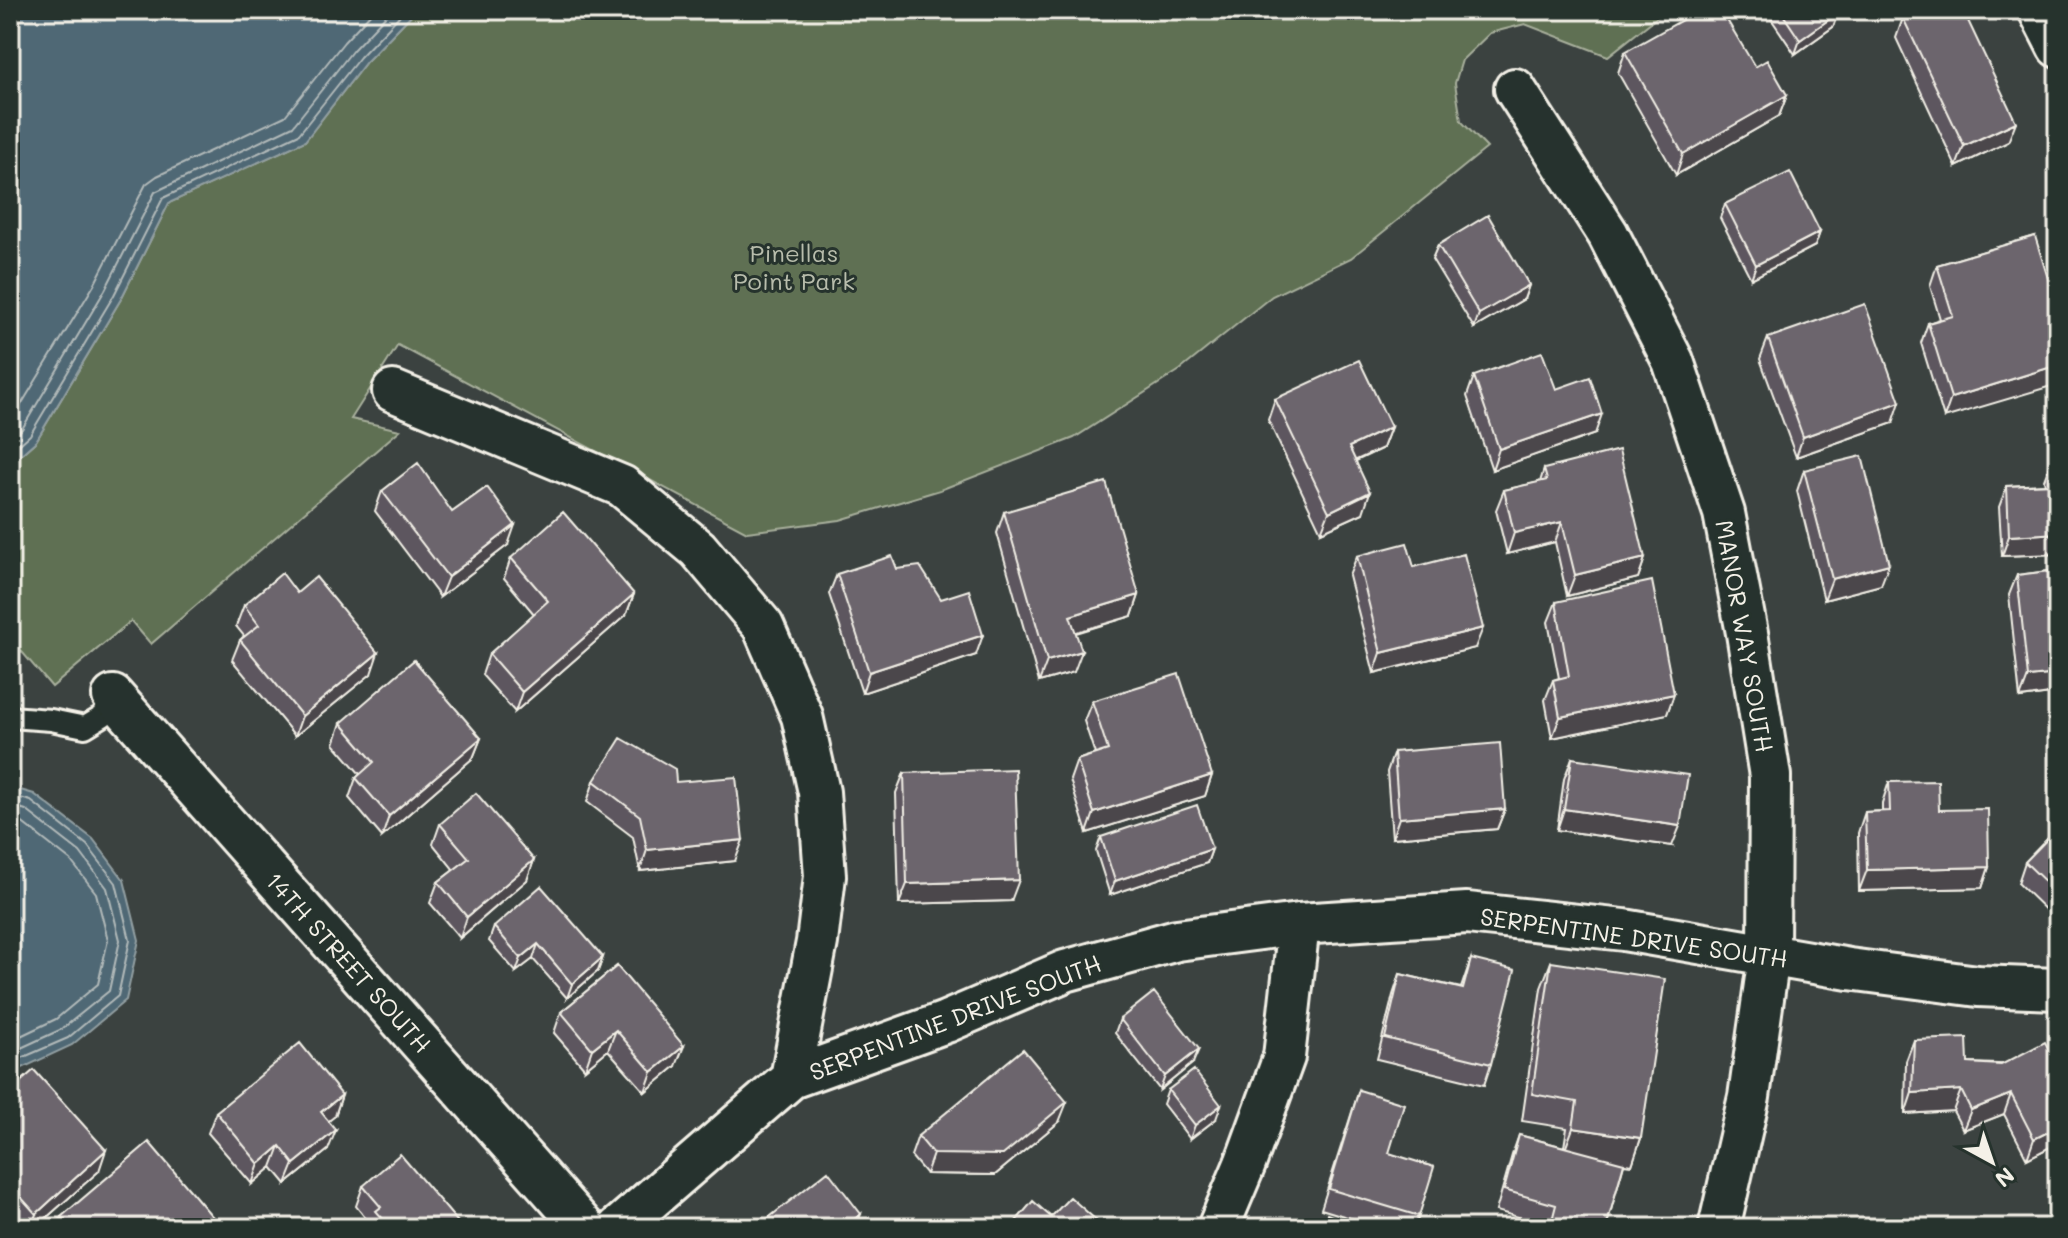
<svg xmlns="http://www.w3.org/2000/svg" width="2068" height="1238" font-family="Mali,sans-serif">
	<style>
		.green { fill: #5e7052; stroke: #a9b09d; stroke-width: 2 }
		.water { fill: #506874; stroke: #929fa2; stroke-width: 2 }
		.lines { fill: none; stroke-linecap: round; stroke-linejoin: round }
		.shore { stroke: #b2baba; stroke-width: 2 }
		.service-casing { stroke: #f4f1e8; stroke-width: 26 }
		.minor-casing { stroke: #f4f1e8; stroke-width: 46 }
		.service { stroke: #26332d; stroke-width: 20 }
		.minor { stroke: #26332d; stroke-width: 40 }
		.wall { fill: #5d575e; stroke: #f4f1e8; stroke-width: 2 }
		.shaded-wall { fill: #4c474c; stroke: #f4f1e8; stroke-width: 2 }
		.building { fill: #6c656d; stroke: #f4f1e8; stroke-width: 2 }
		.labels { text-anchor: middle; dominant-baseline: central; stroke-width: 6; stroke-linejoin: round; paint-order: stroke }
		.park-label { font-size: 24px; fill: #b8bdac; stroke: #26332d }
		.street-label { font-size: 24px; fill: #f4f1e8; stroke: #26332d }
	</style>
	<rect width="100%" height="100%" fill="#3b4240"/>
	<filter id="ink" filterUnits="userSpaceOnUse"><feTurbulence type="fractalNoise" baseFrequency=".0125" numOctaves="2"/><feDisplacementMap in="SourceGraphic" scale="16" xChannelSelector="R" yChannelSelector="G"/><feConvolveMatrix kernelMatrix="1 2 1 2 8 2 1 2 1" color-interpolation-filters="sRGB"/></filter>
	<g filter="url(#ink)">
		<path class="green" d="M416 10H1666L1608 56 1525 24 1490 33 1462 60 1455 83 1461 121 1487 148 1351 258 1272 296 1180 370 1074 438 940 490 840 520 747 532 398 345 351 419 400 430 151 644 131 621 52 687 10 638V464L36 441 121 299 169 203 305 141 366 62Z"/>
		<path class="water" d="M10 10H416L366 62 305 141 169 203 121 299 36 441 10 464Z
			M10 787 34 794 93 839 124 880 139 940 126 1000 72 1045 14 1072 10 1070Z"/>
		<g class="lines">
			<path class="shore" d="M10 423 94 285 146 184 157 176 285 116 344 42 374 10
				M10 440 22 429 105 290 155 192 293 126 353 50 391 10
				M10 453 30 435 114 295 163 198 299 134 360 57 405 10
				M10 795 31 801 87 845 116 883 130 940 118 996 68 1038 10 1063
				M10 805 26 810 80 852 107 888 120 940 109 991 62 1029 10 1053
				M10 818 20 821 71 861 96 893 108 940 98 984 56 1019 10 1041"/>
			<g class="service-casing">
				<path id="service" d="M10 717 51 720 85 727 103 716 113 696"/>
			</g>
			<g class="minor-casing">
				<path id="minor" d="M2039 10 2058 47
					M1515 89 1608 234 1673 361 1724 513 1747 633 1770 776 1769 956 1749 1097 1719 1228
					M393 391 622 486 698 549 763 626 802 716 819 792 825 876 817 942 791 1078
					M113 696 585 1228
					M618 1228 791 1078 946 1022 1065 971 1177 940 1299 924 1467 913 1624 930 1849 969 1978 986 2058 989
					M1218 1228 1245 1164 1284 1057 1299 924"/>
			</g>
			<use href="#service" class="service"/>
			<use href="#minor" class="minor"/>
		</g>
		<path class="wall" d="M1765 10H1836L1833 27 1795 54Z
			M1903 18 2008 142 1956 167 1896 38Z
			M1625 52 1755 67 1787 95 1779 116 1676 175 1618 73Z
			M1725 204 1820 232 1815 246 1751 279 1720 218Z
			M2035 236 1944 418 1921 343 1928 323 1940 319 1930 286 1937 265Z
			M1438 245 1529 285 1524 299 1474 328 1432 259Z
			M1768 338 1893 423 1796 457 1760 359Z
			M1474 376 1556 389 1595 434 1492 470 1467 396Z
			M1275 399 1391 427 1383 448 1356 461 1363 513 1321 532 1268 420Z
			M2052 459 2058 554 2002 556 1999 507 2007 486 2045 484 2044 480Z
			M1544 469 1645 558 1638 578 1567 596 1555 542 1507 554 1496 510 1504 490 1540 482Z
			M1804 470 1881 585 1824 600 1797 491Z
			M382 491 452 512 508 545 440 597 375 511Z
			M1004 512 1139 595 1132 616 1076 633 1074 672 1039 682 997 533Z
			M1357 556 1414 567 1475 648 1374 673 1349 576Z
			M511 558 634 594 626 615 515 712 482 675 489 654 534 614 504 578Z
			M897 569 976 655 862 693 829 594 837 574Z
			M2058 570V693L2020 698 2009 595 2017 575Z
			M297 593 371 674 295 736 232 660 240 640 244 636 236 626 244 605Z
			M1556 602 1674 694 1667 714 1552 738 1545 700 1553 680 1559 678 1548 622Z
			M1092 701 1212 775 1205 796 1087 833 1070 780 1077 760 1095 754 1084 721Z
			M341 723 481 738 473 758 382 837 349 798 356 778 360 774 334 744Z
			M1394 752 1505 809 1497 829 1392 838 1387 772Z
			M1572 758 1672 846 1557 830 1564 779Z
			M904 773 1011 901 899 904 896 793Z
			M594 781 676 782 735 861 640 871 633 837 587 802Z
			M1889 782 1939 810 1989 867 1982 888 1859 891 1858 833 1865 812 1882 811V803Z
			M440 824 534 860 527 880 460 938 430 903 438 882 454 870 433 844Z
			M2058 828V914L2054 918 2018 883 2025 862Z
			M1101 837 1212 849 1207 863 1110 895 1096 851Z
			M494 927 603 957 598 971 567 998 533 959 516 972 489 941Z
			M1471 959 1491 1064 1484 1085 1377 1059 1393 995 1400 974 1461 988Z
			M1551 962 1641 1138 1632 1165 1624 1164 1606 1228H1548V1225L1496 1211 1512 1155 1519 1135 1564 1147 1567 1128 1522 1121 1541 988Z
			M617 966 676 1066 645 1092 608 1050 585 1069 554 1033 561 1012Z
			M1120 1019 1193 1063 1160 1090 1115 1033Z
			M1914 1040 1968 1063 2058 1066V1143L2027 1159 2004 1114 1963 1130 1953 1111 1905 1114 1906 1061Z
			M1168 1090 1216 1119 1190 1139 1163 1104Z
			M1359 1090 1419 1216 1414 1228H1383L1321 1209Z
			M10 1091 99 1171 35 1228H22L10 1214Z
			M342 1095 335 1116 328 1121V1150L286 1184 272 1167 252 1184 208 1133 216 1112Z
			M1059 1122 995 1175 926 1174 911 1156 918 1136Z
			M363 1186 463 1228H370L371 1225 356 1206Z
			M61 1217 217 1222 215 1228H57Z"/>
		<path class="shaded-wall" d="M1838 13 1833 27 1795 54 1800 40Z
			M1787 95 1779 116 1676 175 1683 154Z
			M2016 122 2008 142 1956 167 1964 146Z
			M1820 232 1815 246 1751 279 1756 265Z
			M1529 285 1524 299 1474 328 1479 314Z
			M2058 365V384L1944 418 1951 398Z
			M1900 402 1893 423 1796 457 1803 437Z
			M1602 414 1595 434 1492 470 1499 449Z
			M1391 427 1383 448 1341 467 1349 447Z
			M1370 492 1363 513 1321 532 1329 512Z
			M1562 522 1555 542 1507 554 1514 533Z
			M515 525 508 545 440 597 448 577Z
			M2058 533V554L2002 556 2009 536Z
			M1645 558 1638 578 1567 596 1575 575Z
			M1889 564 1881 585 1824 600 1832 579Z
			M634 594 626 615 515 712 522 692Z
			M1139 595 1132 616 1063 636 1070 616Z
			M1483 628 1475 648 1374 673 1381 653Z
			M983 635 976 655 862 693 869 672Z
			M1082 651 1074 672 1039 682 1047 661Z
			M378 653 371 674 295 736 302 716Z
			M2058 674V693L2020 698 2028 677Z
			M1674 694 1667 714 1552 738 1560 717Z
			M481 738 473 758 382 837 389 816Z
			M1212 775 1205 796 1087 833 1094 813Z
			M1505 809 1497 829 1392 838 1399 818Z
			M1564 809 1680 826 1672 846 1557 830Z
			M743 840 735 861 640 871 647 850Z
			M1212 849 1207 863 1110 895 1115 881Z
			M534 860 527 880 460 938 467 917Z
			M1989 867 1982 888 1859 891 1867 870Z
			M1019 880 1011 901 899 904 907 884Z
			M538 944 533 959 516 972 521 958Z
			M603 957 598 971 567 998 572 984Z
			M616 1030 608 1050 585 1069 592 1049Z
			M684 1046 676 1066 645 1092 652 1072Z
			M1199 1049 1193 1063 1160 1090 1165 1076Z
			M1961 1090 1953 1111 1905 1114 1912 1093Z
			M2011 1094 2004 1114 1963 1130 1971 1110Z
			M342 1095 335 1116 314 1133 321 1112Z
			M1067 1102 1059 1122 995 1175 926 1174 933 1154Z
			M1221 1105 1216 1119 1190 1139 1195 1125Z
			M2058 1127V1143L2027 1159 2034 1139Z
			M1573 1128 1641 1138 1632 1165 1563 1155Z
			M336 1130 328 1150 286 1184 294 1164Z
			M280 1146 272 1167 252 1184 259 1164Z
			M106 1150 99 1171 35 1228H31L36 1214Z
			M861 1214 856 1228H843Z"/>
		<path class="building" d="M1700 10H1721L1755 67 1767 60 1787 95 1683 154 1625 52Z
			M1780 10H1836L1838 13 1800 40Z
			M1919 10H1963L2016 122 1964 146 1903 18Z
			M1790 172 1820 232 1756 265 1725 204Z
			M1488 215 1529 285 1479 314 1438 245Z
			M2035 236 2058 311V365L1951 398 1928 323 1953 316 1937 265Z
			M1865 304 1900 402 1803 437 1768 338Z
			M1542 352 1556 389 1590 377 1602 414 1499 449 1474 376Z
			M1359 360 1391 427 1349 447 1370 492 1329 512 1275 399Z
			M1619 450 1645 558 1575 575 1562 522 1514 533 1504 490 1547 480 1544 469Z
			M1862 456 1889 564 1832 579 1804 470Z
			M2052 459H2058V533L2009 536 2007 486 2053 484Z
			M418 463 452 512 487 487 515 525 448 577 382 491Z
			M1106 482 1139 595 1070 616 1082 651 1047 661 1004 512Z
			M563 512 634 594 522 692 489 654 548 601 511 558Z
			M1407 543 1414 567 1464 554 1483 628 1381 653 1357 556Z
			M892 556 897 569 920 566 941 599 969 590 983 635 869 672 837 574Z
			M2058 570V674L2028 677 2017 575Z
			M282 573 297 593 316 577 378 653 302 716 240 640 259 625 244 605Z
			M1652 581 1674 694 1560 717 1553 680 1569 676 1556 602Z
			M414 660 481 738 389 816 356 778 374 762 341 723Z
			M1179 674 1212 775 1094 813 1077 760 1108 750 1092 701Z
			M621 738 675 769 676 782 736 777 743 840 647 850 640 816 594 781Z
			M1500 743 1505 809 1399 818 1394 752Z
			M1572 758 1688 775 1680 826 1564 809Z
			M1015 769 1019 880 907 884 904 773Z
			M1938 781 1939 810 1988 809 1989 867 1867 870 1865 812 1890 811 1889 782Z
			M476 793 534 860 467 917 438 882 469 858 440 824Z
			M1197 805 1212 849 1115 881 1101 837Z
			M2058 828V894L2025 862Z
			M541 886 603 957 572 984 538 944 521 958 494 927Z
			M1471 959 1515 970 1491 1064 1385 1038 1400 974 1463 989Z
			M1551 962 1665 979 1641 1138 1573 1128 1577 1102 1532 1094Z
			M617 966 684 1046 652 1072 616 1030 592 1049 561 1012Z
			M1154 992 1199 1049 1165 1076 1120 1019Z
			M1967 1038 1968 1063 2001 1065 2045 1042 2058 1066V1127L2034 1139 2011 1094 1971 1110 1961 1090 1912 1093 1914 1040Z
			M300 1043 342 1095 321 1112 336 1130 294 1164 280 1146 259 1164 216 1112Z
			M1023 1049 1067 1102 1003 1155 933 1154 918 1136Z
			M34 1070 106 1150 36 1214 10 1185V1164L17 1158 10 1150V1091Z
			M1194 1070 1221 1105 1195 1125 1168 1090Z
			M1359 1090 1404 1104 1389 1153 1434 1167 1419 1216 1329 1189Z
			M1519 1135 1624 1163 1606 1228H1550L1556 1205 1504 1190Z
			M149 1142 217 1222 211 1228H70L61 1217Z
			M400 1154 463 1228H391L376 1211 381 1207 363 1186Z
			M828 1171 861 1214 843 1228H758L757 1227Z
			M1070 1197 1105 1228H1010L1033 1201 1051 1217Z
			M1327 1214 1360 1228H1322Z
			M1877 1218 1917 1228H1874Z"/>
	</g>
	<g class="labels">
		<g class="park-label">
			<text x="794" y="252">Pinellas<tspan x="794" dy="28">Point Park</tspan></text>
		</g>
		<g class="street-label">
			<text transform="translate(1745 636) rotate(80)">MANOR WAY SOUTH</text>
			<text transform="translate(1634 937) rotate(8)">SERPENTINE DRIVE SOUTH</text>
			<text transform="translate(349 962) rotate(48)">14TH STREET SOUTH</text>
			<text transform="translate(955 1017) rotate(-21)">SERPENTINE DRIVE SOUTH</text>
		</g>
	</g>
	<rect width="2068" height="1238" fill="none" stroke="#26332d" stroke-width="40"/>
	<rect x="20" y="20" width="2028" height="1198" fill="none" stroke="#f4f1e8" stroke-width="3" filter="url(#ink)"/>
	<g transform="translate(1992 1162) rotate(140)" stroke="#26332d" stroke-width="6" paint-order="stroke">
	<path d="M0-6L14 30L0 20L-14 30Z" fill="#f4f1e8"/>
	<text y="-12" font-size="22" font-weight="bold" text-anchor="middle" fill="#f4f1e8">N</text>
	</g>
</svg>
